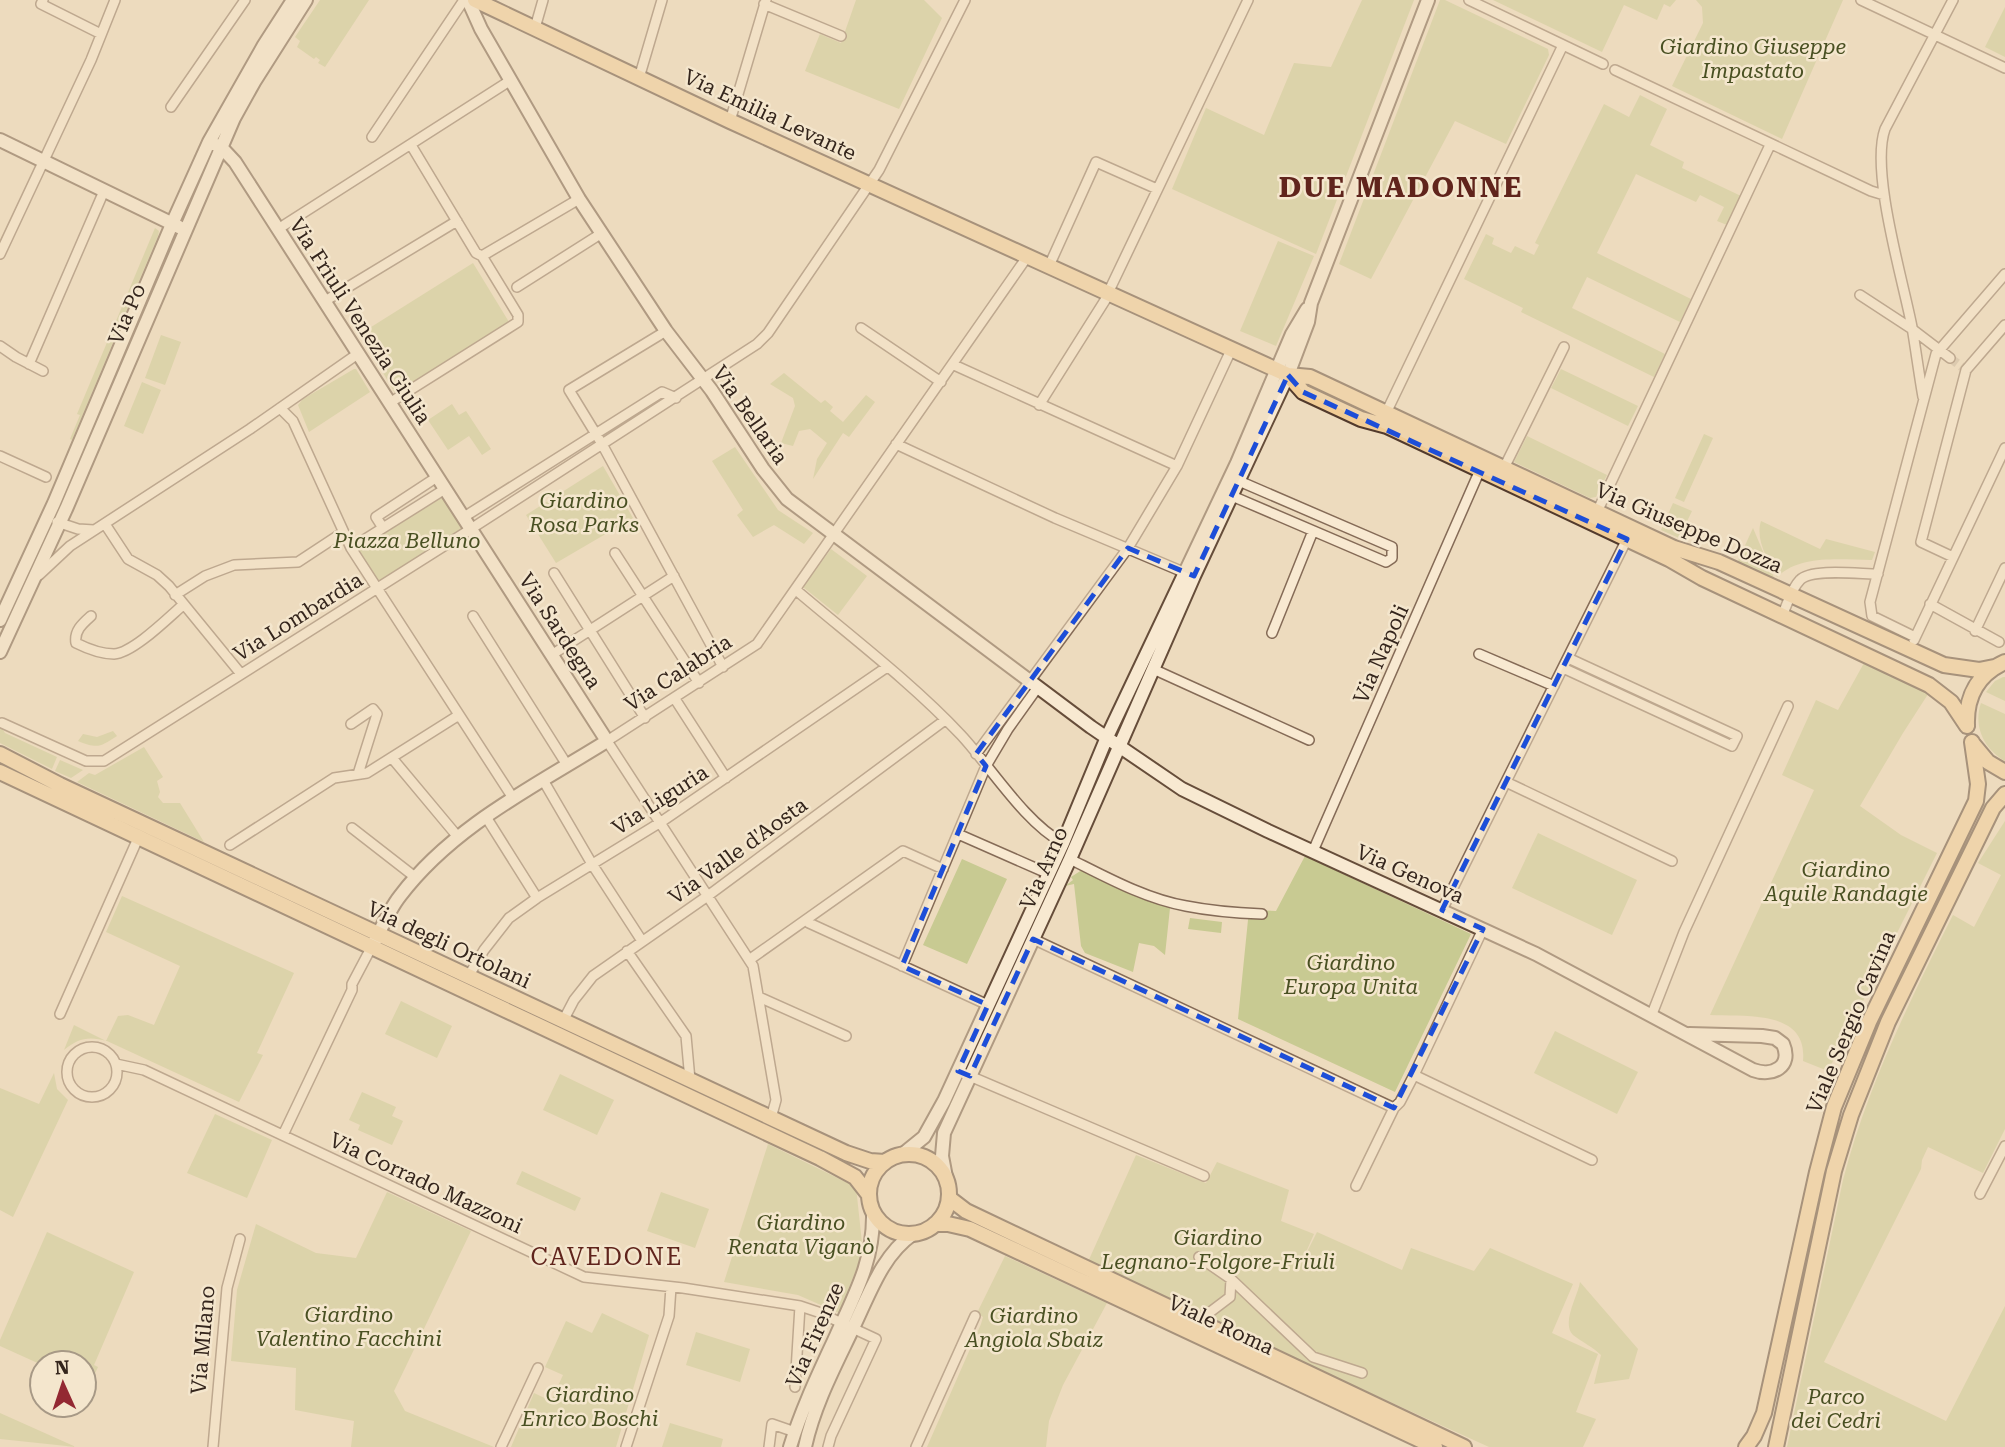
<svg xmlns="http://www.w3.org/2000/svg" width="2005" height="1447" font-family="'Roboto Serif',serif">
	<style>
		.green { fill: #c8ca92 }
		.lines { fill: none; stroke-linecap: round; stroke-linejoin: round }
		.street-tunnel { stroke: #c8b79e; stroke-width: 9; stroke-dasharray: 9 4.5; stroke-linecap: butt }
		.street-casing { stroke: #856b57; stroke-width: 12 }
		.secondary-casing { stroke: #664d3a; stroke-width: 16 }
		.primary-casing { stroke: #523a2c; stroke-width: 18 }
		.street { stroke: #f8e9d1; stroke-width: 9 }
		.secondary { stroke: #f8e9d1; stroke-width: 12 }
		.primary { stroke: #f1cc95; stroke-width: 14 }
		.marked { fill: none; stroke: #1d4ed8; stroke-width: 5; stroke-dasharray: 14 9; stroke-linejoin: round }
		.labels { text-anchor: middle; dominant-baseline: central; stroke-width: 5; stroke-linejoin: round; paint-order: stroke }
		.park-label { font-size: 21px; font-style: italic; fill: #495022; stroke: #f4e6cd }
		.street-label { font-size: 21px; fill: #34251c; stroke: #f4e6cd }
		.quarter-label { font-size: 24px; letter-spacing: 2px; fill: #60241c; stroke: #f4e6cd }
		.district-label { font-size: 28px; font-weight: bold; letter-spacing: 2px; fill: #60241c; stroke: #f4e6cd }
	</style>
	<rect width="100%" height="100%" fill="#eddbbe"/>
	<path class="green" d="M320 0H369L325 67 318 63 320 60 316 57 314 59 297 47 300 41 295 37Z
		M856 0H924L942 18 899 109 805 71 820 34 841 43Z
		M1362 0H1414L1316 254 1172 189 1206 108 1264 135 1294 63 1331 67Z
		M1440 0H1445L1548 49 1549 55 1506 144 1455 121 1371 279 1339 264Z
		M1493 0H1676L1670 7 1664 4 1657 20 1624 5 1602 52Z
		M1696 0H1843L1782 139 1672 86 1703 23 1702 7Z
		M2005 7V57L1985 47Z
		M1640 95 1667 109 1650 145 1684 162 1682 168 1741 196 1727 225 1717 221 1724 207 1700 195 1696 202 1636 174 1597 253 1691 299 1680 322 1587 277 1572 308 1665 354 1654 377 1521 312 1523 308 1464 279 1486 234 1494 238 1492 244 1511 253 1515 246 1534 255 1539 245 1535 243 1604 104 1629 117Z
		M155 228 159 231 158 236 72 440 70 439 80 415 77 414Z
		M1278 241 1314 256 1276 346 1240 331Z
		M473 263 509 322 395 393 360 334Z
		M161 335 181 342 165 385 145 378Z
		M354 369H356L370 392 309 432 298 405 303 399Z
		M1561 369 1638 406 1628 426 1551 388Z
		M784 373 821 403 825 400 833 407 830 411 843 422 866 395 875 402 849 437 843 433 813 479 817 459 827 443 810 429 799 431 793 446 781 443 795 406 793 398 770 384Z
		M142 382 161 390 143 434 124 426Z
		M452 404 459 415 466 411 491 449 482 455 469 436 448 450 428 420Z
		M1704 434 1713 438 1684 502 1675 498Z
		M1527 436 1607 475 1596 497 1590 498 1514 462Z
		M735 447 778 510 813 533 804 544 774 525 753 537 737 515 743 510 712 461Z
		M603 466 633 518 556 563 526 515Z
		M445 489 471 528 375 589 351 548Z
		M1673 503 1692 511 1679 538 1661 530Z
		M1761 521 1820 549 1826 539 1875 552 1872 560C1841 560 1801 554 1777 577 1768 560 1755 540 1761 521Z
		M1753 528 1775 580 1736 565Z
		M831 549 867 576 838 615 803 587Z
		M1864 663 1930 691 1903 733 1860 806 1901 835 1937 853 1828 1071 1803 1061C1808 1009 1745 1017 1710 1015L1814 790 1782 775 1816 700 1838 710Z
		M2003 677H2005V701L1986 692 1995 681Z
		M1981 703 2005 714V761C1984 749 1973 726 1981 703Z
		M0 725 5 733 57 757 52 769 0 743Z
		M113 731 117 736C100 747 98 749 78 741L83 734 97 737Z
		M144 747 163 777 157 781 160 792 158 797 163 803H180L204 842 77 782 89 773 95 775Z
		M60 760 83 770 71 778 55 771Z
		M2005 821V1129L1983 1173 1928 1147 1922 1160 1921 1169 1824 1362 1946 1421 2005 1306V1447H1787L1843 1180C1867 1087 1910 1000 1953 915L1974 927 2001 875 1978 863Z
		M1538 833 1637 880 1612 935 1512 888Z
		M1305 856 1471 934 1395 1092 1238 1019 1249 910 1276 911Z
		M962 859 1007 879 967 964 923 945Z
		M1085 868C1112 887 1139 898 1170 908L1165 955 1154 946 1139 943 1133 972 1085 953 1081 946 1074 884 1065 886 1073 880 1071 877Z
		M122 896 294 973 257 1053 263 1055 239 1102 107 1041C89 1036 78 1038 64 1050L74 1025 106 1041 118 1016 128 1015 154 1025 180 966 106 932Z
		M1190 918 1222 922 1221 933 1188 929Z
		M401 1001 452 1026 437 1058 385 1034Z
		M1555 1031 1638 1072 1617 1114 1534 1073Z
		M54 1073 57 1089 68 1100 13 1217 0 1210V1088L39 1104Z
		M560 1074 614 1100 597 1135 543 1110Z
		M362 1092 396 1107 392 1116 403 1121 392 1145 358 1130 360 1125 349 1120Z
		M215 1114 272 1140 247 1198 187 1173Z
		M768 1144 856 1187 863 1252 839 1313 798 1295 724 1282Z
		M1136 1155 1206 1183 1217 1162 1289 1190 1281 1221 1314 1234 1299 1268 1317 1232 1402 1270 1411 1248 1474 1271 1490 1248 1573 1284 1552 1333 1598 1354 1576 1412 1596 1419 1583 1447H1489L1087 1264Z
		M522 1171 581 1198 575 1211 516 1184Z
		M387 1192 471 1231 394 1391 405 1411 494 1447H351L354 1421 295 1410 296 1368 231 1361 237 1290 256 1224 316 1253 356 1258Z
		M661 1192 709 1209 695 1248 647 1231Z
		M47 1232 134 1272 94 1365 98 1367 89 1386 84 1384V1363H42V1365L0 1346V1340Z
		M1005 1256 1107 1303 1063 1385 1049 1421 1046 1447H927L981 1324 983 1317 977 1313Z
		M1580 1282 1638 1349 1629 1379 1594 1384 1601 1355C1593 1347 1582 1342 1573 1335 1561 1323 1578 1296 1580 1282Z
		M602 1313 649 1335 616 1447H511L534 1393 551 1401 563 1375 545 1367 566 1321 592 1333Z
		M696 1332 750 1349 740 1382 686 1365Z
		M0 1413 76 1447 0 1439Z
		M670 1423 723 1439 721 1447H662Z"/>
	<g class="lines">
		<path class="street-tunnel" d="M1950 358 1962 367"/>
		<g class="street-casing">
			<path id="street" d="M43 0 41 4 101 34
				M1469 0 1603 64
				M1861 0 2005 68
				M764 4 841 36
				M535 28 543 0
				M1615 70 1871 191 1884 195
				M639 78 662 0
				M171 107 245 0
				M730 121 766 0
				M372 137 464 0
				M278 229 511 80
				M0 254 91 60 115 0
				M482 256 579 199
				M1049 266 1096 162 1157 189
				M517 287 602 233
				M1108 293 1248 0
				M1860 295 1912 329 1950 358
				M325 301 457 221
				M861 328 941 382
				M666 331 569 390 602 444 723 667
				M0 346 16 357 43 371
				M29 364 104 191
				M954 365 1177 466
				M1923 397C1919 374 1916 351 1912 327 1903 280 1870 171 1885 129L1953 0
				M391 402 518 322V315L482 256 476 253 411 145
				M1039 405 1109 294
				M280 408 293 421 351 548 513 798
				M1386 413 1563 45
				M896 444 1055 518 1188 574
				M0 456 46 477
				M1504 468 1564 347
				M1232 496 1386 562 1392 558V547L1239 481
				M1597 512 1770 145
				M464 517 662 392 676 398
				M57 522 78 529 94 530
				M105 524 128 559 157 575 169 586 241 674
				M383 528 376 517 437 477
				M351 548 445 489
				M615 553 699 683
				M1953 557 1921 542 1966 370 2005 325
				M554 573 645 718
				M39 575 70 546 250 429 359 353
				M796 590C850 636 911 682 961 735 990 766 1025 823 1063 843
				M175 595 205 576 234 565 298 562 342 533
				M1930 604 1999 642
				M91 616C82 624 74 631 76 643 88 649 100 654 114 654 133 653 168 618 183 605
				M473 616 567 765
				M1782 616C1787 605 1791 589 1800 580 1811 568 1860 574 1878 574
				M1975 631 2005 568
				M1272 633 1313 531
				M1915 637 1872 616 1870 602 1936 354 2005 274
				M1914 640 2005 448
				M553 654 674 576
				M1479 654 1554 686
				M1563 668 1732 746 1737 736 1568 658
				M1153 669 1309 740
				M675 699 726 778
				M2 723 86 761H104L463 534 757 344 768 333 879 170 965 0
				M351 724 373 709 377 714 358 774
				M976 754 1128 548 1177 466 1232 348
				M392 758 458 837
				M543 780 592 864 642 941
				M1506 782 1672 861
				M486 817 537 898
				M352 828 415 877
				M958 834 1049 874
				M230 845 334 778 367 773 459 715
				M1313 851 1480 470
				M1070 859C1106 877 1146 899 1186 906 1211 911 1236 913 1262 914
				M1442 910 1627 539
				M807 920 809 923 988 1005
				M1033 939 1394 1108
				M627 951 686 1036 690 1080
				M749 960 903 851 943 869
				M902 966 986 766 1008 729 1038 687
				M468 977 484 950 509 918 537 898 661 822 887 667
				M759 997 846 1036
				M60 1014 139 836
				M1652 1014 1684 932 1788 706
				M563 1021 574 1000 593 976 709 895 945 720
				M67 1072a25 25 0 1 1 50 0a25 25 0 1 1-50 0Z
				M116 1064 144 1070 584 1277 683 1288 800 1306 818 1312 876 1339 831 1436 828 1447
				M958 1071 1204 1176
				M1414 1075 1592 1160
				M771 1118 776 1100 753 966 607 741 757 644 1027 257
				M283 1135 352 990V984L371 948
				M1356 1186 1394 1108 1400 1102 1414 1075 1483 929
				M1980 1194 2005 1146
				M1231 1279 1313 1357 1362 1373
				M1197 1322 1230 1297 1231 1279 1199 1257
				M795 1387 800 1306
				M213 1447 227 1288 240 1239
				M501 1447 538 1368
				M626 1447 669 1316 671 1287
				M769 1447 772 1424 795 1432
				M916 1447 975 1316"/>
		</g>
		<g class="secondary-casing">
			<path id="secondary" d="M468 0 481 29 579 199 666 331 712 391 763 469 787 499 1091 727 1182 789 1268 831 1536 954 1753 1070C1772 1077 1793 1067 1783 1044L1775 1038 1762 1036 1689 1034
				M0 140 179 227
				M209 142 221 147 235 162 607 741C535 786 453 826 400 896 389 910 382 927 374 943
				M0 620 54 503 172 224 209 142 264 45 293 0
				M0 652 66 509 234 118 254 82 306 0
				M903 1154 924 1137 944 1101 1063 843 1107 737 1237 463 1292 334 1307 309
				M946 1177 942 1156 944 1133 1070 859 1194 576 1288 375 1308 322 1311 303 1428 0
				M790 1447C802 1408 819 1373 836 1336 855 1294 874 1260 873 1213
				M805 1447C814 1405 835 1366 853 1328 869 1295 882 1255 913 1234"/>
		</g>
		<g class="primary-casing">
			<path id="primary" d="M475 0 730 121 1288 375 1310 377 1674 548 1719 562 1944 665 1979 670 1994 667
				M1288 375 1303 392 1361 419 1387 426 1669 559 1702 578 1929 685 1951 702 1967 726
				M1967 725C1966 696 1978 674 2005 662
				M1973 744 1988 762 2005 772
				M0 754 60 785 846 1153 870 1161 885 1162
				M0 772 820 1158 855 1177 869 1195
				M869 1194a40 40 0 1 1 80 0a40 40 0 1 1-80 0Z
				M949 1198 966 1211 1464 1447
				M935 1224H948L970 1229 1435 1447
				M1746 1447 1754 1436 1764 1413 1817 1172 1834 1107 1869 1022 1976 801 1978 784 1972 742
				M1776 1447 1834 1171 1851 1115 1888 1022 1993 808 2005 794"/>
		</g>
		<use href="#street" class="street"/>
		<use href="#secondary" class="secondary"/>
		<use href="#primary" class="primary"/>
	</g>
	<path d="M0 0H2005V1447H0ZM1288 375 1303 392 1627 539 1442 910 1483 929 1394 1108 1033 939 970 1076 958 1071 988 1005 902 966 986 766 976 754 1128 548 1194 576Z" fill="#eddbbe" fill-opacity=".55" fill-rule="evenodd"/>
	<path class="marked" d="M1288 375 1303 392 1627 539 1442 910 1483 929 1394 1108 1033 939 970 1076 958 1071 988 1005 902 966 986 766 976 754 1128 548 1194 576Z"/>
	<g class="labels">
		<g class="park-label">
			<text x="1753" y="47">Giardino Giuseppe<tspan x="1753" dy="24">Impastato</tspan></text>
			<text x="584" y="501">Giardino<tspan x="584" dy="24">Rosa Parks</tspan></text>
			<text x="407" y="541">Piazza Belluno</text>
			<text x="1846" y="870">Giardino<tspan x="1846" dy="24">Aquile Randagie</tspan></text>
			<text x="1351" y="963">Giardino<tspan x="1351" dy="24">Europa Unita</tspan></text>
			<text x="801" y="1223">Giardino<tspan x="801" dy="24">Renata Viganò</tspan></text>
			<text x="1218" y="1238">Giardino<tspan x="1218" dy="24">Legnano-Folgore-Friuli</tspan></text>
			<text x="349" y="1315">Giardino<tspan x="349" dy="24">Valentino Facchini</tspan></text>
			<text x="1034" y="1316">Giardino<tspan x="1034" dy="24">Angiola Sbaiz</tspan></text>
			<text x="590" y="1395">Giardino<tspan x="590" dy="24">Enrico Boschi</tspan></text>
			<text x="1836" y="1397">Parco<tspan x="1836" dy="24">dei Cedri</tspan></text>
		</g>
		<g class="street-label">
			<text transform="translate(770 115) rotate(25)">Via Emilia Levante</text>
			<text transform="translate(127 314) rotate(-67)">Via Po</text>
			<text transform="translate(360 321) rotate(57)">Via Friuli Venezia Giulia</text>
			<text transform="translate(750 415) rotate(55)">Via Bellaria</text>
			<text transform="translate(1689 528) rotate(23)">Via Giuseppe Dozza</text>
			<text transform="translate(298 617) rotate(-32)">Via Lombardia</text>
			<text transform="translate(560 631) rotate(57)">Via Sardegna</text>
			<text transform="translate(1381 654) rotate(-66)">Via Napoli</text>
			<text transform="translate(678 673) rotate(-33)">Via Calabria</text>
			<text transform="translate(660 800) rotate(-33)">Via Liguria</text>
			<text transform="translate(738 851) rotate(-36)">Via Valle d'Aosta</text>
			<text transform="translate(1044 868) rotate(-66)">Via Arno</text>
			<text transform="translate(1410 874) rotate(24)">Via Genova</text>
			<text transform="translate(449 945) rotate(25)">Via degli Ortolani</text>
			<text transform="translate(1851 1022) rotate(-67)">Viale Sergio Cavina</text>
			<text transform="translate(426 1183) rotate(25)">Via Corrado Mazzoni</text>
			<text transform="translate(1221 1325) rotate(25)">Viale Roma</text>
			<text transform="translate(815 1335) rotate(-66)">Via Firenze</text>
			<text transform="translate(203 1340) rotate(-85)">Via Milano</text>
		</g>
		<g class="quarter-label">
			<text x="607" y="1257">CAVEDONE</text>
		</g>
		<g class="district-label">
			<text x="1401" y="187">DUE MADONNE</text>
		</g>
	</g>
	<g transform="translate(63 1384) rotate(357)"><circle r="33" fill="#f4e6cd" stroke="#a79986" stroke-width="2"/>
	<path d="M0-5L12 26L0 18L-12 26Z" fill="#932832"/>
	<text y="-10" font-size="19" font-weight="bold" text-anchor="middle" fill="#34251c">N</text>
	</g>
</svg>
